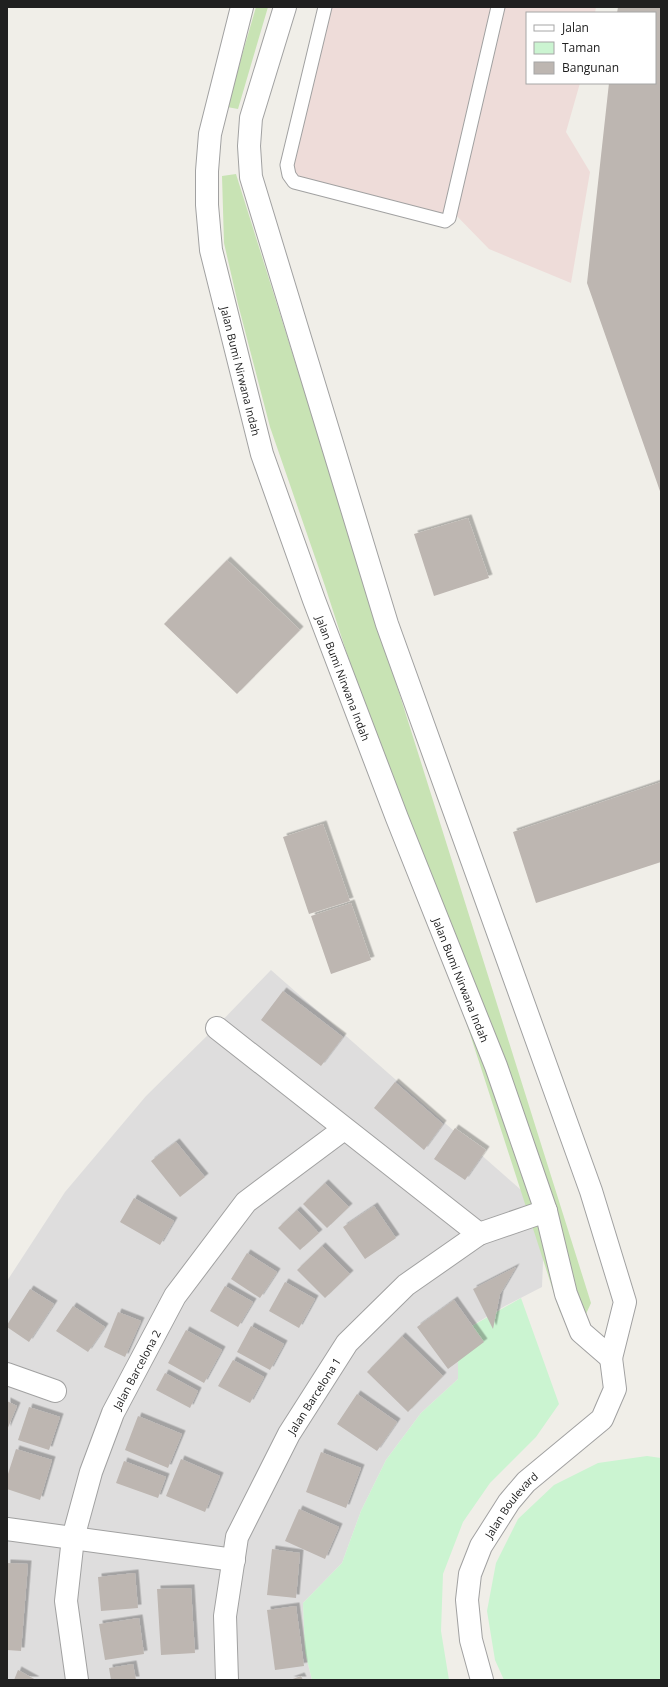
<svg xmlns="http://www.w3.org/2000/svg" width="668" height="1687" font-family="'Open Sans',sans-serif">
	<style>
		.residential { fill: #dedddd }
		.commercial { fill: #eedcd9 }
		.grass { fill: #c8e3b4 }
		.park { fill: #cbf4d1 }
		.building { fill: #bdb6b1; filter: url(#shadow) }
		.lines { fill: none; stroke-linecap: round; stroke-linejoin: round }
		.service-casing { stroke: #a1a1a1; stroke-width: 15 }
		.minor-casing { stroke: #a1a1a1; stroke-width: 24 }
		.service { stroke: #fff; stroke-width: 13 }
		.minor { stroke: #fff; stroke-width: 22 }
		.labels { text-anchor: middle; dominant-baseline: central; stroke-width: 3; stroke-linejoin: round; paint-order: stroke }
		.street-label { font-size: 11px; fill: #202020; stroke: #fff }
	</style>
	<defs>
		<filter id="shadow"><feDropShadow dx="3.5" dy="-3.5" stdDeviation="0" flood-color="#0004"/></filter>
	</defs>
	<rect width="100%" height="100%" fill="#f0eee8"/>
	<path class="residential" d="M271 970 545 1211 542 1287 505 1306 458 1334V1379L421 1413 386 1460 361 1511 342 1563 303 1603 305 1652 312 1680H7V1281L65 1192 146 1096 216 1027Z"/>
	<path class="commercial" d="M332 7H596L595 13H527V83H580L566 132 590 172 571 283 489 249 450 209 446 223 298 184 290 170Z"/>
	<path class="grass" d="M256 7H268L238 109 227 107Z
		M236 174 591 1303 581 1325 560 1312 325 586 270 427 238 304 224 243 222 176Z"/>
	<path class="park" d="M521 1298 559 1404 536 1437 490 1483 463 1522 443 1574 441 1631 449 1680H312L305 1652 303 1603 342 1563 361 1511 386 1460 421 1413 458 1379V1334Z
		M647 1456 661 1458V1680H504L495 1660 487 1611 496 1563 518 1519 554 1485 598 1463Z"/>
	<path class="building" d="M618 7H661V494L587 283 609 83H655V13H617Z
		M468 518 489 578 434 596 414 534Z
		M227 560 300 630 237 694 164 624Z
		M661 782V862L536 903 513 832Z
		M323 824 350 901 309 914 283 837Z
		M351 903 371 960 331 974 311 916Z
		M283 991 343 1037 321 1066 261 1020Z
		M395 1082 443 1124 424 1150 374 1108Z
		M455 1128 486 1150 465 1180 434 1159Z
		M176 1142 205 1177 180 1197 151 1161Z
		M325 1183 349 1207 327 1228 303 1204Z
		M134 1198 174 1221 160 1245 120 1222Z
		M374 1206 396 1238 365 1259 343 1227Z
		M297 1210 319 1233 300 1250 278 1228Z
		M322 1246 350 1274 325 1298 297 1270Z
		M247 1253 277 1272 260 1298 231 1279Z
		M516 1267 500 1294 493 1329 473 1289Z
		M285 1282 315 1299 299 1328 269 1311Z
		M225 1286 253 1302 238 1327 210 1311Z
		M30 1289 54 1304 29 1342 7 1327V1325Z
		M454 1300 484 1342 448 1369 417 1327Z
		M73 1306 105 1327 88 1352 56 1331Z
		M118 1312 141 1321 125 1357 104 1347Z
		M251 1326 284 1344 270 1370 237 1352Z
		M186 1330 222 1350 204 1383 168 1363Z
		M402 1336 443 1376 408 1412 367 1372Z
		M233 1360 264 1377 250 1403 218 1386Z
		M165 1373 198 1391 190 1408 156 1390Z
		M357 1394 397 1422 377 1451 337 1424Z
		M7 1401 17 1406 7 1430Z
		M29 1407 60 1417 49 1450 18 1440Z
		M138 1416 182 1434 168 1468 125 1450Z
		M16 1449 52 1460 40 1500 7 1489V1477Z
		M321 1452 361 1468 346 1508 306 1492Z
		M181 1459 220 1476 205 1512 166 1496Z
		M124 1461 166 1477 158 1498 116 1483Z
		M299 1509 339 1527 325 1559 285 1541Z
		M272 1549 300 1553 296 1598 267 1595Z
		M7 1563 28 1564 21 1651 7 1650Z
		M135 1573 138 1608 101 1611 98 1577Z
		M191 1588 195 1653 161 1655 157 1589Z
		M296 1606 304 1666 275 1670 267 1610Z
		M139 1618 144 1654 105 1660 99 1624Z
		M133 1664 136 1680H111L109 1668Z
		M18 1670 36 1680H14Z
		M301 1676 303 1680H290Z"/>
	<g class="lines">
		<g class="service-casing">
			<path id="service" d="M325 7 287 165 289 175 294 182 445 221 449 218 498 7"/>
		</g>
		<g class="minor-casing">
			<g id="minor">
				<path id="s1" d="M242 7 210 134 207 171V205L211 250 262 454 314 600 397 818 496 1066 546 1211 566 1294 581 1332 611 1358 625 1302 591 1191 387 624 251 177 249 146 251 118 285 7"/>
				<path d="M217 1028 479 1234"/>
				<path d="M7 1374 55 1391"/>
				<path d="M7 1529 234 1560"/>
				<path id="s2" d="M77 1680 66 1601 73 1538 91 1472 113 1413 175 1296 246 1202 344 1129"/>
				<path id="s3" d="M227 1680 225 1616 237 1537 289 1434 347 1343 406 1285 479 1234 546 1211"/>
				<path id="s4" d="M482 1680 471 1640 467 1600 470 1574 481 1546 509 1502 526 1482 602 1419 615 1389 611 1358"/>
			</g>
		</g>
		<use href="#service" class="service"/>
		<use href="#minor" class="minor"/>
	</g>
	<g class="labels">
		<g class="street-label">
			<text stroke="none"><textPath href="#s1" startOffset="372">Jalan Bumi Nirwana Indah</textPath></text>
			<text stroke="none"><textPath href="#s1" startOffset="696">Jalan Bumi Nirwana Indah</textPath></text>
			<text stroke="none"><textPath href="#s1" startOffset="1020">Jalan Bumi Nirwana Indah</textPath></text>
			<text stroke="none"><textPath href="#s2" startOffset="324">Jalan Barcelona 2</textPath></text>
			<text stroke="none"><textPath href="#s3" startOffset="305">Jalan Barcelona 1</textPath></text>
			<text stroke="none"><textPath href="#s4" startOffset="189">Jalan Boulevard</textPath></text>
		</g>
	</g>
	<rect width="668" height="1687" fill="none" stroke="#202020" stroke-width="16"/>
	<rect x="526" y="12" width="130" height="72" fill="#ffffff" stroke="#a6a6a6"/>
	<rect x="534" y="25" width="20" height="6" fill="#ffffff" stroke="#a6a6a6"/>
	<text x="562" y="32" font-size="12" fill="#202020">Jalan</text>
	<rect x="534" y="42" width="20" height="12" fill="#cbf4d1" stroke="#a6a6a6"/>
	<text x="562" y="52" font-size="12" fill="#202020">Taman</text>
	<rect x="534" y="62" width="20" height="12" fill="#bdb6b1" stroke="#a6a6a6"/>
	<text x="562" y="72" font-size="12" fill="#202020">Bangunan</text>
</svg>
